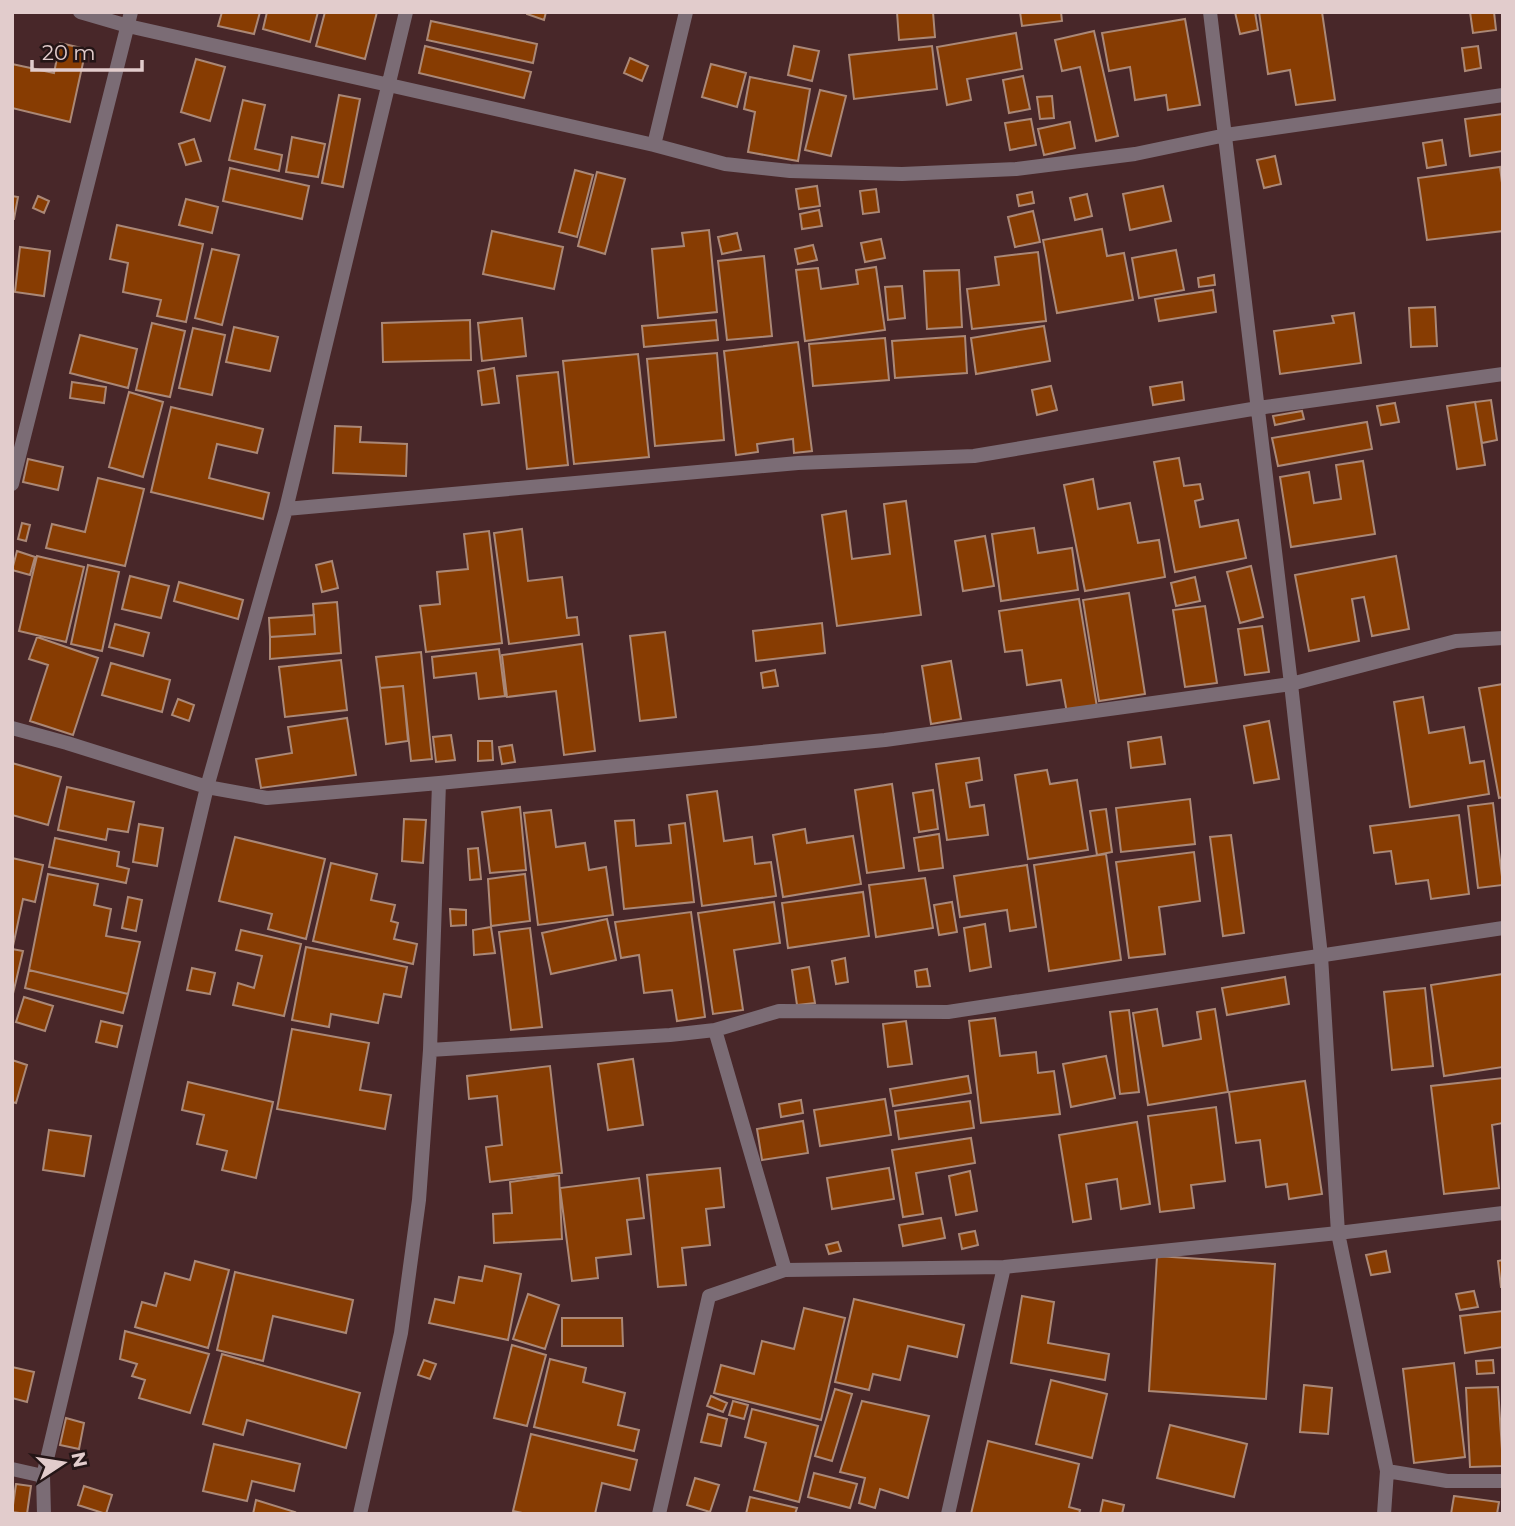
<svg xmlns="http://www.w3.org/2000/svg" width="1515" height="1526" font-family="Montserrat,sans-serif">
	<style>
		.building { fill: #873c02; stroke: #ab8876; stroke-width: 2 }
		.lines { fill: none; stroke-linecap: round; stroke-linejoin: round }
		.minor { stroke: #7b6c75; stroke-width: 14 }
	</style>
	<rect width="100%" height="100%" fill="#482729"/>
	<path class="building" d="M222 12H260L254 34 218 26Z
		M267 12H318L310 42 263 29Z
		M325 12H377L365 59 316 46Z
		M527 12H546L544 20 527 14Z
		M897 12H933L935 37 899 40Z
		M1020 12H1061L1062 21 1022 26Z
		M1235 12H1255L1258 30 1240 34Z
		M1259 12H1322L1335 100 1296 105 1290 70 1268 74Z
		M1470 12H1494L1496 30 1473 33Z
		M1185 19 1200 105 1168 110 1166 95 1135 100 1130 67 1109 71 1102 33Z
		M431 21 537 44 533 63 427 40Z
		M1094 31 1118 136 1096 141 1080 67 1062 71 1055 40Z
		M1016 33 1022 69 967 79 971 100 947 105 937 47Z
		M60 43 86 49 70 122 12 108V64L54 73Z
		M425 46 531 72 524 98 419 73Z
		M794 46 819 51 812 81 788 75Z
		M932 46 937 89 854 99 849 55Z
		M1478 46 1481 68 1465 71 1462 48Z
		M630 58 648 66 642 81 624 73Z
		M196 59 225 67 210 121 181 112Z
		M711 64 746 73 737 107 702 97Z
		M1023 76 1030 109 1009 113 1003 80Z
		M750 77 810 89 798 161 748 152 755 112 744 109Z
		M820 90 846 96 831 156 805 150Z
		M339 95 360 99 343 187 322 183Z
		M1052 96 1054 118 1040 119 1037 97Z
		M243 100 265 105 255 149 282 155 279 171 229 160Z
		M1503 114V151L1470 156 1465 119Z
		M1031 119 1036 145 1010 150 1005 123Z
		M1070 122 1075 148 1044 155 1038 129Z
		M292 137 325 144 318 177 286 172Z
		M194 139 201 161 186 165 179 144Z
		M1442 140 1446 165 1427 168 1423 143Z
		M1275 156 1281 184 1264 188 1257 160Z
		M1500 167 1503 191V231L1427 240 1418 178Z
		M230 168 309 186 302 219 223 201Z
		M575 170 593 175 577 237 559 232Z
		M597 172 625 179 605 254 578 246Z
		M817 186 820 206 799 209 796 189Z
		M1163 186 1171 221 1130 230 1123 194Z
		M876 189 879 212 863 214 860 191Z
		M1032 192 1034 203 1019 206 1017 195Z
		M1087 194 1092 216 1075 220 1070 198Z
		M12 196 18 197 14 219H12Z
		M38 196 49 201 44 213 33 208Z
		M186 199 218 207 212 233 179 225Z
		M819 210 822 226 802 229 800 214Z
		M1033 211 1040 242 1015 247 1008 217Z
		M117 225 203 244 186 322 157 316 161 300 123 292 128 263 110 259Z
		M1102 229 1107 256 1124 253 1133 300 1057 313 1043 240Z
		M709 230 717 312 658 318 652 249 684 246 682 233Z
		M492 231 563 247 554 289 483 274Z
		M737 233 741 250 722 254 718 237Z
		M881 239 885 258 865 262 861 243Z
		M813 245 817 260 798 264 795 249Z
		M20 247 50 251 44 296 15 292Z
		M212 249 239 255 222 325 195 318Z
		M1176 250 1184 290 1139 298 1132 258Z
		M1038 252 1046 321 972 329 967 289 999 285 995 257Z
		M764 256 772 336 727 340 718 261Z
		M876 267 885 330 805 341 796 270 818 268 821 289 858 284 856 270Z
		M959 270 962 327 927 329 924 271Z
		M1214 275 1215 285 1199 287 1198 278Z
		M902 286 905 318 888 320 885 287Z
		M1213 290 1216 312 1159 321 1155 299Z
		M1435 307 1437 346 1411 347 1409 308Z
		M1354 313 1361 363 1280 374 1274 331 1334 323 1332 316Z
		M522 318 526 356 482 361 478 323Z
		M470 320 471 360 383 362 382 323Z
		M716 320 718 340 644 347 642 326Z
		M152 323 185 331 170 397 136 390Z
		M1044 326 1050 361 976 374 971 338Z
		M234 327 278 337 270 371 226 362Z
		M193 328 225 335 212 395 179 388Z
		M80 335 137 349 128 388 70 373Z
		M965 336 967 373 895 378 892 341Z
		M885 338 889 380 813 386 809 344Z
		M798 342 812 451 794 453 793 439 757 444 758 452 736 455 724 351Z
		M717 353 724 440 655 446 647 359Z
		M638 354 649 457 574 464 563 361Z
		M494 368 499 403 482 405 478 371Z
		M558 372 568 465 527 469 517 376Z
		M72 382 106 387 104 403 70 398Z
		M1182 382 1184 400 1153 405 1150 387Z
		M1051 386 1057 410 1037 415 1032 390Z
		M129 392 163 402 143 477 109 467Z
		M1491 400 1497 440 1482 443 1475 402Z
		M1475 402 1485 465 1457 469 1447 406Z
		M1395 403 1399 422 1381 425 1377 406Z
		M171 407 263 429 257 453 217 444 209 478 269 493 263 519 151 492Z
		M1302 411 1304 419 1275 425 1273 416Z
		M1367 422 1372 449 1278 466 1272 438Z
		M335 426 361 427 360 442 407 444 406 476 333 473Z
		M1179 458 1184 486 1200 484 1203 499 1195 501 1200 527 1238 520 1246 558 1175 572 1154 462Z
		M28 459 63 467 58 490 23 482Z
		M1363 461 1375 534 1291 547 1280 477 1309 472 1314 503 1341 499 1336 465Z
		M98 478 144 489 125 566 46 548 52 524 85 532Z
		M1093 479 1098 509 1130 503 1138 543 1159 540 1165 577 1085 591 1064 485Z
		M906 501 921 615 837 626 822 515 846 511 852 559 890 554 884 504Z
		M22 523 30 525 26 541 18 539Z
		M1034 528 1038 553 1072 548 1078 590 1001 601 992 534Z
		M522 529 528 581 562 577 567 618 577 617 579 635 509 644 494 533Z
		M489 531 502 643 426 652 420 606 440 604 437 572 468 569 464 534Z
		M985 536 994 586 963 591 955 541Z
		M17 551 35 557 30 575 12 570Z
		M37 556 84 567 66 642 19 631Z
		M1396 556 1409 629 1372 636 1364 597 1352 599 1359 641 1309 651 1295 575Z
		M332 561 338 588 322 592 316 565Z
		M88 565 119 572 102 651 71 644Z
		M1251 566 1263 617 1240 623 1227 572Z
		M130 576 169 586 161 618 122 609Z
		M1195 577 1200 601 1176 606 1171 583Z
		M179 582 243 600 238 619 174 601Z
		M1129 593 1145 694 1099 701 1083 600Z
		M1079 599 1097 707 1067 713 1061 680 1027 685 1022 650 1005 652 999 611Z
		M337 602 341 653 270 659V637L315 634 313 604Z
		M1205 606 1217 683 1185 687 1173 610Z
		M314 615 315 634 270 637 269 618Z
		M822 623 825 653 756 661 753 631Z
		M115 624 149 633 143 656 109 647Z
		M1262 626 1269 672 1245 675 1238 629Z
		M665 632 676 717 640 721 630 636Z
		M37 637 98 658 73 735 30 721 48 665 29 659Z
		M582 644 595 751 564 755 556 691 507 697 502 655Z
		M499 649 505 696 479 699 476 673 434 678 432 657Z
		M421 652 432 759 411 761 403 686 380 688 376 657Z
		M341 660 347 710 285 717 279 667Z
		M951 661 961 719 931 724 922 666Z
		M111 663 170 680 162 712 102 695Z
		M775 670 778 686 763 688 761 673Z
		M1503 684V797L1499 798 1479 688Z
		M403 686 408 741 386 744 380 688Z
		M1423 697 1429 733 1464 727 1470 763 1484 761 1489 794 1410 807 1394 702Z
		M178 699 194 705 189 721 172 715Z
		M347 718 356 775 261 788 256 759 292 753 288 727Z
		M1269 721 1279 779 1254 783 1244 726Z
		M451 735 455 760 436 762 433 737Z
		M1161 737 1165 764 1131 768 1128 742Z
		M478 741H492L493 760 478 761Z
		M512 745 515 762 502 764 499 747Z
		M979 758 982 780 966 783 970 807 984 805 988 835 947 840 936 764Z
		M12 763 61 777 48 825 12 815Z
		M1047 770 1050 784 1077 780 1088 850 1028 859 1015 775Z
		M892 784 904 868 867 873 855 790Z
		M67 787 134 802 128 832 108 829 106 840 58 830Z
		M933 790 938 829 919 832 913 793Z
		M717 791 724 841 752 837 755 864 771 862 776 896 702 906 687 795Z
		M1190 799 1195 844 1121 852 1116 808Z
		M1493 803 1503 885 1478 888 1468 806Z
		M520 807 526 870 490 873 482 812Z
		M1106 809 1112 852 1097 855 1090 811Z
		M551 810 556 847 585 843 589 870 606 867 613 915 538 925 524 813Z
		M1459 815 1469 894 1431 899 1428 880 1396 884 1391 851 1374 853 1370 826Z
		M404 819 426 820 423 863 402 861Z
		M634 820 636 846 671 843 669 825 685 823 694 902 624 909 615 821Z
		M139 824 163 828 157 866 133 862Z
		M805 829 807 843 853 836 861 884 783 897 773 835Z
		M939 834 943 868 919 871 914 838Z
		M1231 835 1244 933 1223 936 1210 837Z
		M235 837 325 859 306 939 268 929 272 914 219 901Z
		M55 838 119 852 117 866 129 869 126 883 49 867Z
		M478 848 481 879 470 880 468 849Z
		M1194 852 1200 901 1159 907 1165 954 1129 958 1116 862Z
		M1106 854 1121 960 1049 971 1034 865Z
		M12 858 43 865 35 902 23 899 13 946Z
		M331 863 377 874 371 900 395 905 391 921 398 923 394 939 417 944 413 964 313 941Z
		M1027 865 1036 927 1010 931 1007 910 960 917 954 876Z
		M48 874 98 884 94 905 111 909 106 936 140 942 128 994 29 970Z
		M525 874 530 921 491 926 488 879Z
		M925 878 933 928 876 937 869 885Z
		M863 892 869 936 788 948 782 903Z
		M128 897 142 900 136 931 122 928Z
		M774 902 780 943 734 950 743 1010 713 1014 698 913Z
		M952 902 957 932 939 935 934 905Z
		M450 909 466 910V925L451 926Z
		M691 912 705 1017 677 1021 672 990 644 993 639 955 621 958 615 922Z
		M607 919 616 960 551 974 542 933Z
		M985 924 991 967 970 971 964 928Z
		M491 927 495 953 474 955 473 930Z
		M530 928 542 1027 511 1030 499 932Z
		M241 930 301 944 284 1016 233 1005 238 983 254 988 262 956 236 950Z
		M306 947 407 967 401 997 384 994 378 1023 331 1014 329 1027 292 1020Z
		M12 949 23 951 12 998Z
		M845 958 848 982 836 984 832 961Z
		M809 967 815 1003 797 1005 792 970Z
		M192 968 215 973 210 994 187 990Z
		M927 969 930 986 917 987 915 971Z
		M29 970 128 994 123 1013 25 988Z
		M1503 974V1067L1444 1076 1431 985Z
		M1285 977 1289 1004 1227 1015 1222 988Z
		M1425 988 1433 1066 1392 1070 1384 992Z
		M24 997 53 1006 45 1031 16 1022Z
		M1157 1009 1163 1046 1201 1039 1197 1012 1215 1009 1228 1092 1148 1105 1133 1013Z
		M1129 1010 1139 1092 1120 1094 1110 1012Z
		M995 1018 1000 1056 1036 1052 1038 1073 1054 1071 1060 1114 981 1123 969 1021Z
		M101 1021 122 1026 117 1047 96 1042Z
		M906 1021 912 1064 888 1067 883 1024Z
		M292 1029 369 1043 360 1090 391 1095 385 1129 277 1109Z
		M1106 1056 1115 1098 1071 1107 1063 1064Z
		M633 1059 643 1125 608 1130 598 1064Z
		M12 1060 27 1065 16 1103 12 1102Z
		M550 1066 562 1173 490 1182 486 1147 502 1145 497 1096 469 1099 467 1076Z
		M968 1076 971 1093 893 1106 890 1089Z
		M1503 1078V1123L1492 1125 1499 1188 1444 1194 1431 1086Z
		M1305 1081 1322 1194 1289 1199 1287 1184 1266 1187 1260 1140 1236 1143 1229 1092Z
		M188 1082 273 1102 256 1178 222 1170 227 1151 197 1144 204 1115 182 1110Z
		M885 1099 891 1135 820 1146 814 1110Z
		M801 1100 803 1113 781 1117 779 1104Z
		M970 1101 974 1128 899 1139 895 1111Z
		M1216 1107 1225 1181 1191 1185 1194 1208 1160 1212 1148 1116Z
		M803 1121 808 1153 762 1160 757 1129Z
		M1137 1122 1150 1204 1121 1209 1117 1179 1086 1184 1091 1219 1073 1222 1059 1135Z
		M49 1130 91 1136 84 1176 43 1170Z
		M971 1138 975 1163 916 1173 923 1214 903 1217 892 1150Z
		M720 1168 724 1207 706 1209 710 1245 682 1248 686 1285 658 1287 647 1175Z
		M889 1168 894 1199 832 1209 827 1178Z
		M970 1171 977 1211 956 1215 949 1176Z
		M559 1175 562 1239 494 1243 493 1214 512 1213 510 1182Z
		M639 1178 644 1218 627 1220 631 1254 596 1258 598 1278 572 1281 560 1188Z
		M941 1218 945 1238 903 1246 899 1225Z
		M975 1231 978 1245 962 1249 959 1234Z
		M838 1242 841 1251 829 1254 826 1245Z
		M1386 1251 1390 1272 1371 1275 1366 1255Z
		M1157 1256 1275 1264 1266 1399 1149 1391Z
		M1503 1260V1287H1501L1498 1261Z
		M195 1261 229 1270 208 1348 135 1327 142 1302 156 1306 165 1273 190 1280Z
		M485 1266 521 1274 508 1340 429 1323 435 1299 454 1303 459 1277 482 1281Z
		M235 1272 353 1300 346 1333 273 1316 263 1361 217 1350Z
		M1474 1291 1478 1307 1460 1310 1456 1294Z
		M528 1294 559 1305 545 1349 513 1339Z
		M1022 1296 1054 1302 1048 1343 1109 1354 1105 1380 1011 1363Z
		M854 1299 964 1325 957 1357 908 1346 900 1380 873 1374 869 1390 835 1382Z
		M804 1308 845 1318 821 1420 714 1393 721 1365 754 1374 762 1341 794 1349Z
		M1503 1311V1347L1465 1353 1460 1316Z
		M562 1318H622L623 1346H562Z
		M125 1331 209 1354 190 1413 139 1398 145 1380 132 1376 137 1364 120 1359Z
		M512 1345 546 1355 527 1426 494 1418Z
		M222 1354 360 1393 346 1448 247 1420 243 1435 203 1424Z
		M550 1359 586 1368 583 1382 625 1393 618 1425 639 1430 634 1451 534 1427Z
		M424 1360 436 1364 430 1379 418 1375Z
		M1493 1360 1494 1373 1477 1374 1476 1361Z
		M1454 1363 1465 1457 1414 1463 1403 1369Z
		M12 1367 34 1372 27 1402 12 1398Z
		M1051 1380 1107 1394 1092 1458 1036 1444Z
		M1304 1385 1332 1388 1328 1434 1300 1432Z
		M1498 1387 1503 1466 1470 1467 1466 1388Z
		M835 1389 852 1394 832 1461 815 1456Z
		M711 1396 727 1403 723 1412 707 1406Z
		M733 1401 748 1405 744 1419 729 1415Z
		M862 1401 929 1416 908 1498 880 1489 875 1508 859 1503 865 1478 840 1472Z
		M752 1409 818 1426 799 1502 754 1490 766 1443 745 1437Z
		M708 1414 727 1419 721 1446 701 1442Z
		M66 1418 84 1423 79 1449 60 1445Z
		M1170 1425 1247 1444 1234 1497 1157 1478Z
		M531 1434 637 1460 630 1490 602 1483 595 1514H527L513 1511Z
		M988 1441 1079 1464 1069 1507 1080 1510 1079 1514H971Z
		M214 1444 300 1464 294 1491 252 1481 247 1501 203 1491Z
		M814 1473 857 1484 850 1508 808 1497Z
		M695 1478 719 1485 710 1512 687 1505Z
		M16 1484 31 1486 27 1514 12 1512Z
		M84 1486 112 1495 106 1514 78 1505Z
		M1454 1496 1499 1502 1497 1514H1451Z
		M750 1497 797 1508 795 1514H746Z
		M256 1500 295 1512 294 1514H253Z
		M1103 1500 1124 1505 1122 1514H1100Z"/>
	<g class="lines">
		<path class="minor" d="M80 12 128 26 654 145 725 164 790 171 902 174 1016 169 1135 154 1226 135 1503 95
			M1210 12 1291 684 1321 956 1338 1233 1387 1471 1384 1514
			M654 145 686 12
			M12 484 131 12
			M286 509 798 463 974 456 1258 408 1503 374
			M12 728 67 743 207 787 267 798 439 783 885 740 1291 684 1456 641 1503 638
			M715 1030 785 1270
			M430 1050 670 1035 715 1030 779 1011 948 1012 1503 928
			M12 1469 43 1476
			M1387 1471 1447 1481H1503
			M44 1514 43 1476 207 787 286 509 406 12
			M360 1514 401 1333 419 1200 430 1050 439 783
			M659 1514 709 1296 785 1270 1004 1267 1338 1233 1503 1213
			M948 1514 1004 1267"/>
	</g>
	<rect width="1515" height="1526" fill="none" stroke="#e2cccc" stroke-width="28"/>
	<g transform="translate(63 1463) rotate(78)" stroke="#241516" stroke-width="5" paint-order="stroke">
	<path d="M0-5L12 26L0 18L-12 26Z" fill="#e2cccc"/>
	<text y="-10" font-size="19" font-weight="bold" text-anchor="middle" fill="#e2cccc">N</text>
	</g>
	<path d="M32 60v10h110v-10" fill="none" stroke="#e2cccc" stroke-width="3.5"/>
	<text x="42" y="60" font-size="21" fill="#e2cccc" stroke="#241516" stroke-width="5" paint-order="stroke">20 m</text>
</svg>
